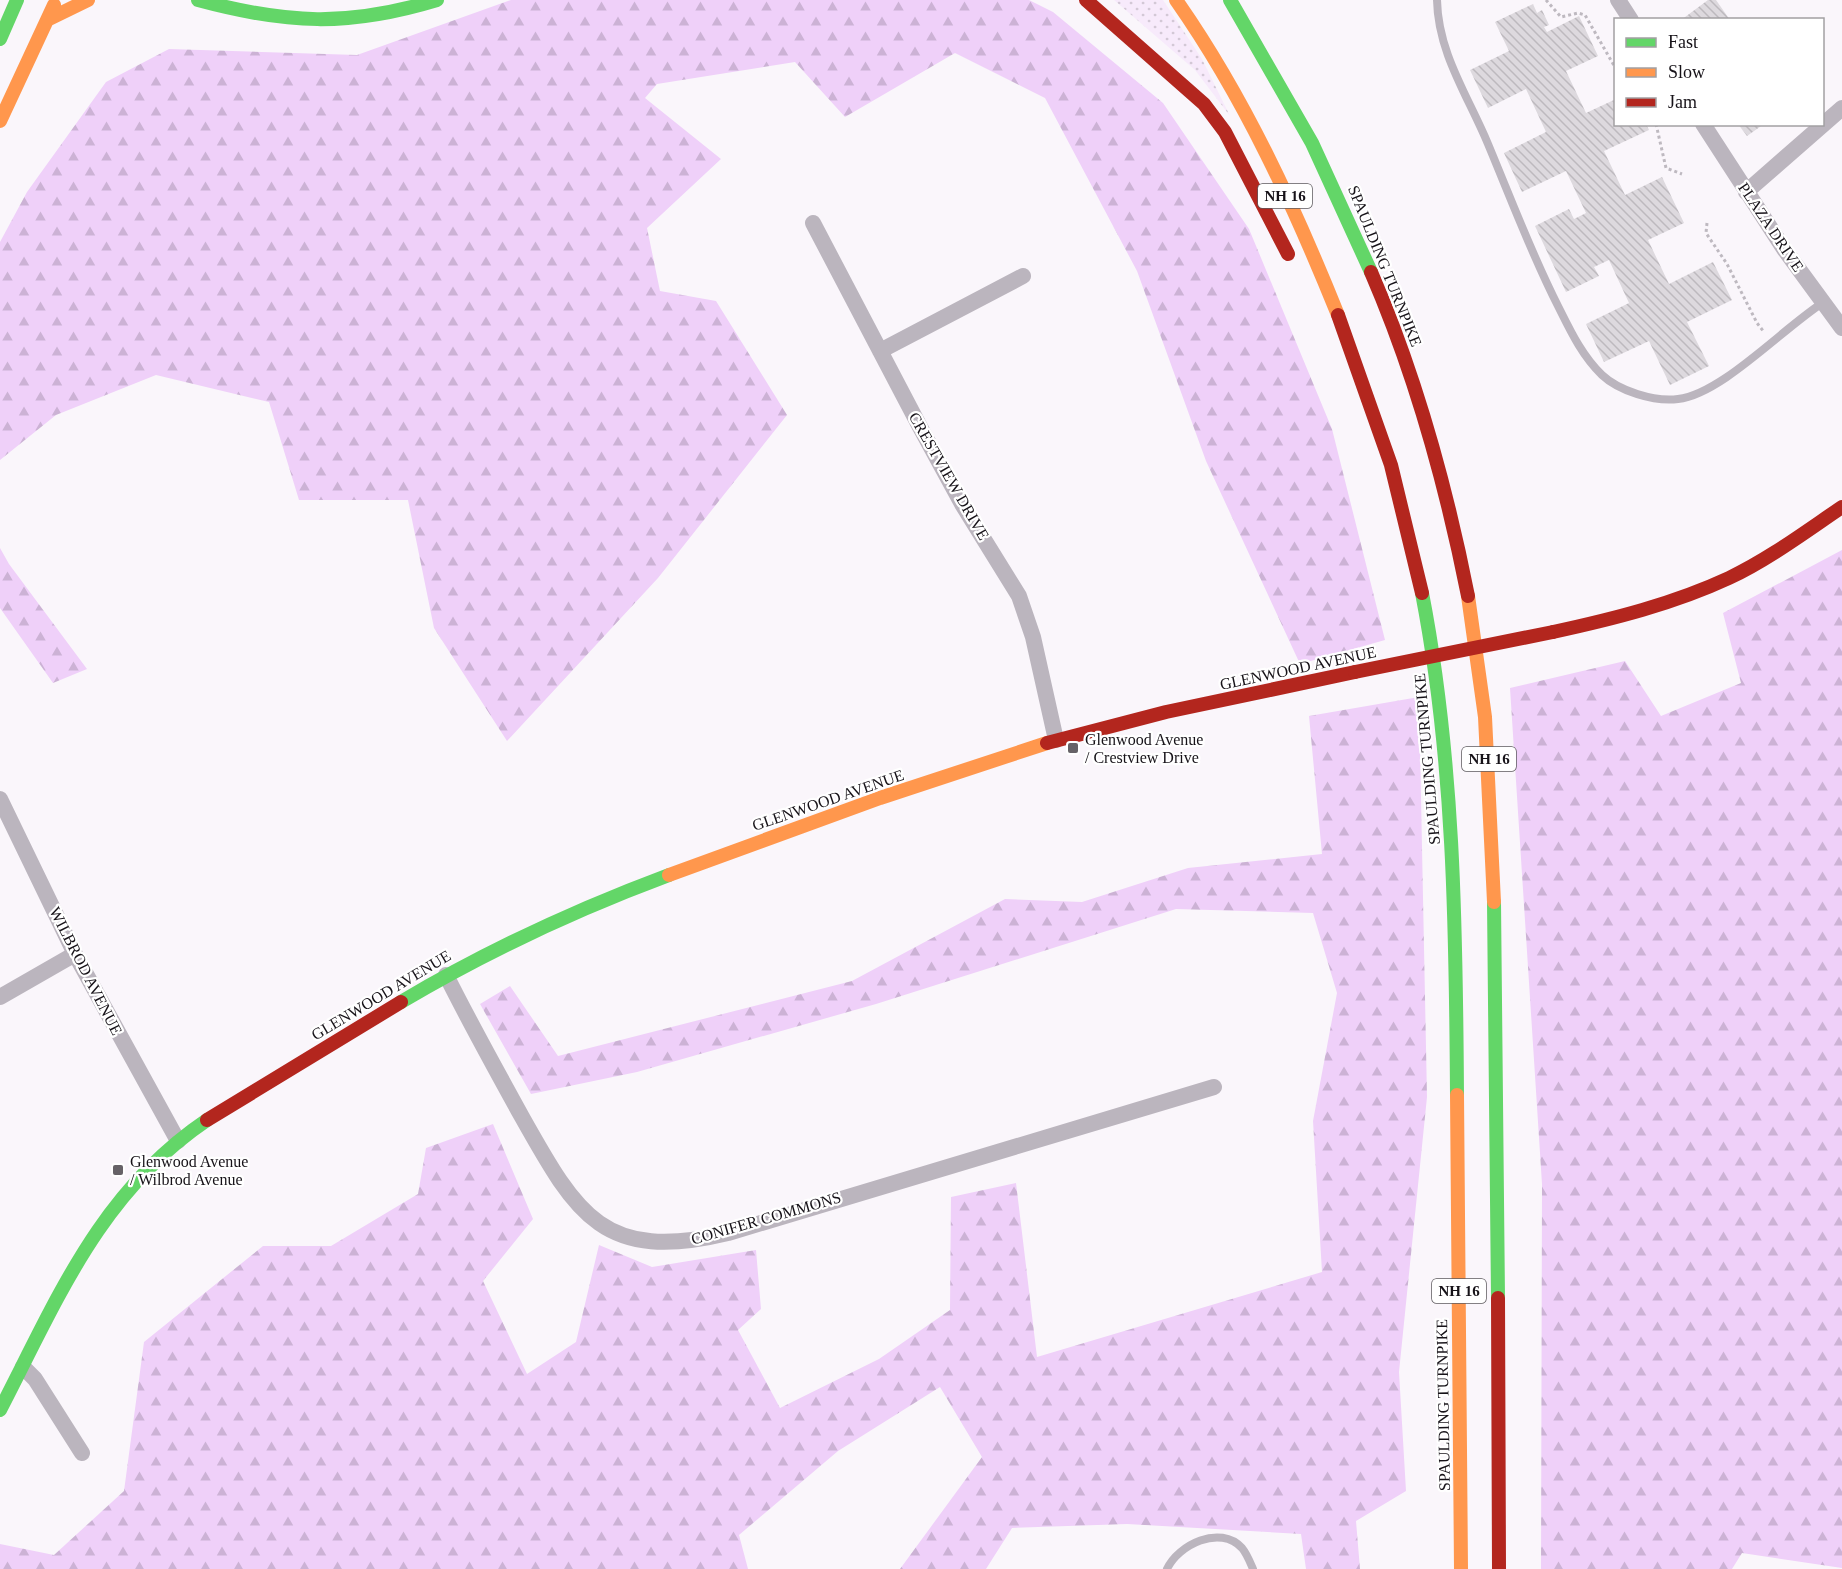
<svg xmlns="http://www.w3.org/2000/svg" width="1842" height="1569" font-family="Georgia,serif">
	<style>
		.grass { fill: url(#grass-dots) }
		.forest { fill: url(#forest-firs) }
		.building { fill: url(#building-back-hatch) }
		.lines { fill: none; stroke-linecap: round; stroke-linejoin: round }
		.path { stroke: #beb9c0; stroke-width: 3; stroke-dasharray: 3 3; stroke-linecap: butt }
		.lane { stroke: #bbb5be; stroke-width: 8 }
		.street { stroke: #bbb5be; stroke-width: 16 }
		.fast { stroke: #63d668; stroke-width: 14 }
		.slow { stroke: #ff974d; stroke-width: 14 }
		.jam { stroke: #b3261e; stroke-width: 14 }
		.jam-bridge { stroke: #b3261e; stroke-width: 14 }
		.poi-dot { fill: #666267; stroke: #fff; stroke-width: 2 }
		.labels { text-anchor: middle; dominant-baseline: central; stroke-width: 4.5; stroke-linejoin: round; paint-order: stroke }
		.shield { fill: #fff; stroke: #5c595d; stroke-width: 1.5 }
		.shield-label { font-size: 15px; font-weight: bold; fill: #161218 }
		.street-label { font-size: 16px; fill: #161218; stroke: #fff }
		.poi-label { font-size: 16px; fill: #161218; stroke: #fff; text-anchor: start }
	</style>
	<defs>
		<pattern id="grass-dots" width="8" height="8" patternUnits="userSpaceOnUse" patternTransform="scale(1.5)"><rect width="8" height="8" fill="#f7eafb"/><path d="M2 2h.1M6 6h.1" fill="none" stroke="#d3c8d6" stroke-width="1.8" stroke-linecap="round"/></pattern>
		<pattern id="forest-firs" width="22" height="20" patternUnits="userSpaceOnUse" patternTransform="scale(1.5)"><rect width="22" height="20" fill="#efd0f9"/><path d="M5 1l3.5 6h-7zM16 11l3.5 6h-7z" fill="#ccb2d5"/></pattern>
		<pattern id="building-back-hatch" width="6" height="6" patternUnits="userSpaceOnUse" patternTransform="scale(1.5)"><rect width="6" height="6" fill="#ddd9de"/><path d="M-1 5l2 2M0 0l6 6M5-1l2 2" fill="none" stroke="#bdb9be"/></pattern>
	</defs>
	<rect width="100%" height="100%" fill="#faf6fb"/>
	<path class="grass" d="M1114 0H1163L1202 59 1230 116 1195 70Z"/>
	<path class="forest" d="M511 0H1029L1053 12 1163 103 1249 229 1332 429 1385 640 1300 664 1206 461 1137 271 1045 98 955 53 845 117 795 62 657 84 645 98 721 159 647 228 660 291 716 301 787 415 658 578 507 741 434 628 408 500H299L269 402 156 375 56 415 0 460V242L27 192 106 82 169 49 357 55Z
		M0 548 9 564 87 669 53 683 0 608Z
		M1842 550V1568L1742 1553 1732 1569H1541L1542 1184 1510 688 1625 661 1661 716 1741 683 1723 613Z
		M1419 697 1427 1097 1399 1372 1406 1491 1356 1521 1360 1569H1306L1301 1534 1127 1524 1012 1528 986 1569H900L982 1457 940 1387 838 1451 739 1535 748 1569H0V1544L54 1555 124 1491 144 1342 263 1246H331L418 1194 426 1148 493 1124 533 1219 483 1281 527 1374 576 1342 599 1245 652 1267 756 1250 761 1309 738 1330 780 1408 879 1359 950 1310 951 1197 1016 1183 1037 1357 1322 1272 1313 1121 1337 993 1313 913 1176 909 876 1004 637 1072 531 1094 480 1004 510 986 558 1056 852 981 1005 899 1082 902 1188 868 1322 854 1309 716Z"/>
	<path class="building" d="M1708 0H1716L1730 20H1681Z
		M1533 4 1537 13 1542 10 1549 25 1544 27 1547 32 1579 16 1598 56 1566 71 1586 113 1616 99V124H1646L1649 130 1604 151 1625 195 1662 177 1684 223 1648 240 1669 284 1713 262 1732 300 1687 322 1709 366 1670 385 1649 341 1604 362 1586 324 1629 303 1609 260 1594 267 1599 276 1566 292 1535 226 1569 209 1574 219 1586 213 1566 171 1522 192 1504 153 1546 132 1526 89 1488 108 1470 70 1509 51 1495 22Z
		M1738 124H1764L1747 136Z"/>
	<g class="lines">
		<path class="path" d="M1546 0 1561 17 1578 13 1585 15 1616 69
			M1656 124 1666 168 1682 174
			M1707 223 1706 233 1727 264 1757 323 1764 332"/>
		<path class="lane" d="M1437 0C1438 53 1468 96 1488 144 1511 199 1531 253 1558 306 1570 330 1582 356 1602 375 1619 391 1654 402 1678 399 1722 394 1784 327 1824 302
			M1167 1569C1178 1545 1220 1524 1242 1548 1247 1554 1250 1562 1253 1569"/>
		<path class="street" d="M1618 0 1631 20
			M1703 124 1784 249 1842 328
			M1746 192 1842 108
			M813 223 920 427 962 504 1019 596 1033 637 1056 740
			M880 351 1023 276
			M0 799 75 954 178 1141
			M446 975C470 1023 496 1070 522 1117 577 1215 604 1263 728 1233L1214 1087
			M0 997 75 954
			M23 1367 35 1379 82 1453"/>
		<path class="fast" d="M198 0C287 24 348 27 437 0
			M1230 0 1312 143 1371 272
			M0 39 17 0
			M1422 593C1454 758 1456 928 1457 1095
			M1494 902 1498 1298
			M401 1002C487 951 575 910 669 875
			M0 1410C57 1300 100 1192 207 1120"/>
		<path class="slow" d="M1176 0C1244 97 1294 206 1338 315
			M47 20 88 0
			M0 121 54 5
			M1468 596 1485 717 1494 902
			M669 875 880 798 1047 743
			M1457 1095 1461 1569"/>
		<path class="jam" d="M1086 0 1204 104 1225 132 1288 254
			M1371 272C1416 376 1446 485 1468 596
			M1338 315 1391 465 1422 593
			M1553 632C1613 619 1673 604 1729 578 1769 559 1805 532 1842 507
			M1047 743 1166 712 1355 672
			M207 1120 401 1002
			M1498 1298 1499 1569"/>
		<path class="jam-bridge" d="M1355 672 1553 632"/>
	</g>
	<g class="poi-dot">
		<rect x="1067" y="742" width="12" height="12" rx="3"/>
		<rect x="112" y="1164" width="12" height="12" rx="3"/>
	</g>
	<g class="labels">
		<g class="shield">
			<rect x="1258" y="184" width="54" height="24" rx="4.5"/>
			<rect x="1462" y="747" width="54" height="24" rx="4.5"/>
			<rect x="1432" y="1279" width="54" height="24" rx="4.5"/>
		</g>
		<g class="shield-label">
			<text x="1285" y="196">NH 16</text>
			<text x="1489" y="759">NH 16</text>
			<text x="1459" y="1291">NH 16</text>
		</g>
		<g class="street-label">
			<text transform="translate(1771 227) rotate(56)">PLAZA DRIVE</text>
			<text transform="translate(1385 266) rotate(68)">SPAULDING TURNPIKE</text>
			<text transform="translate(949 476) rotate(60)">CRESTVIEW DRIVE</text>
			<text transform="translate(1298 668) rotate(-12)">GLENWOOD AVENUE</text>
			<text transform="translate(1427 759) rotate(-95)">SPAULDING TURNPIKE</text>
			<text transform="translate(828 800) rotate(-19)">GLENWOOD AVENUE</text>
			<text transform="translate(86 971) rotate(63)">WILBROD AVENUE</text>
			<text transform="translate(381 995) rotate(-31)">GLENWOOD AVENUE</text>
			<text transform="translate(766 1218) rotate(-16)">CONIFER COMMONS</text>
			<text transform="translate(1443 1405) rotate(-91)">SPAULDING TURNPIKE</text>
		</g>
		<g class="poi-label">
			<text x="1085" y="739">Glenwood Avenue<tspan x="1085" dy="18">/ Crestview Drive</tspan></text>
			<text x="130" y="1161">Glenwood Avenue<tspan x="130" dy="18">/ Wilbrod Avenue</tspan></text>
		</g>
	</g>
	<rect x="1614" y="18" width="210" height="108" fill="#ffffff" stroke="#a2a0a3" stroke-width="1.5"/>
	<rect x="1626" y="38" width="30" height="9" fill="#63d668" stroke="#a2a0a3" stroke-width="1.5"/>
	<text x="1668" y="48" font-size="18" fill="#161218">Fast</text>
	<rect x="1626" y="68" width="30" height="9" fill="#ff974d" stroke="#a2a0a3" stroke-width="1.5"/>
	<text x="1668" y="78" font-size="18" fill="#161218">Slow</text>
	<rect x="1626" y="98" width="30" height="9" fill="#b3261e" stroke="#a2a0a3" stroke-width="1.5"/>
	<text x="1668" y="108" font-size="18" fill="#161218">Jam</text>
</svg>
